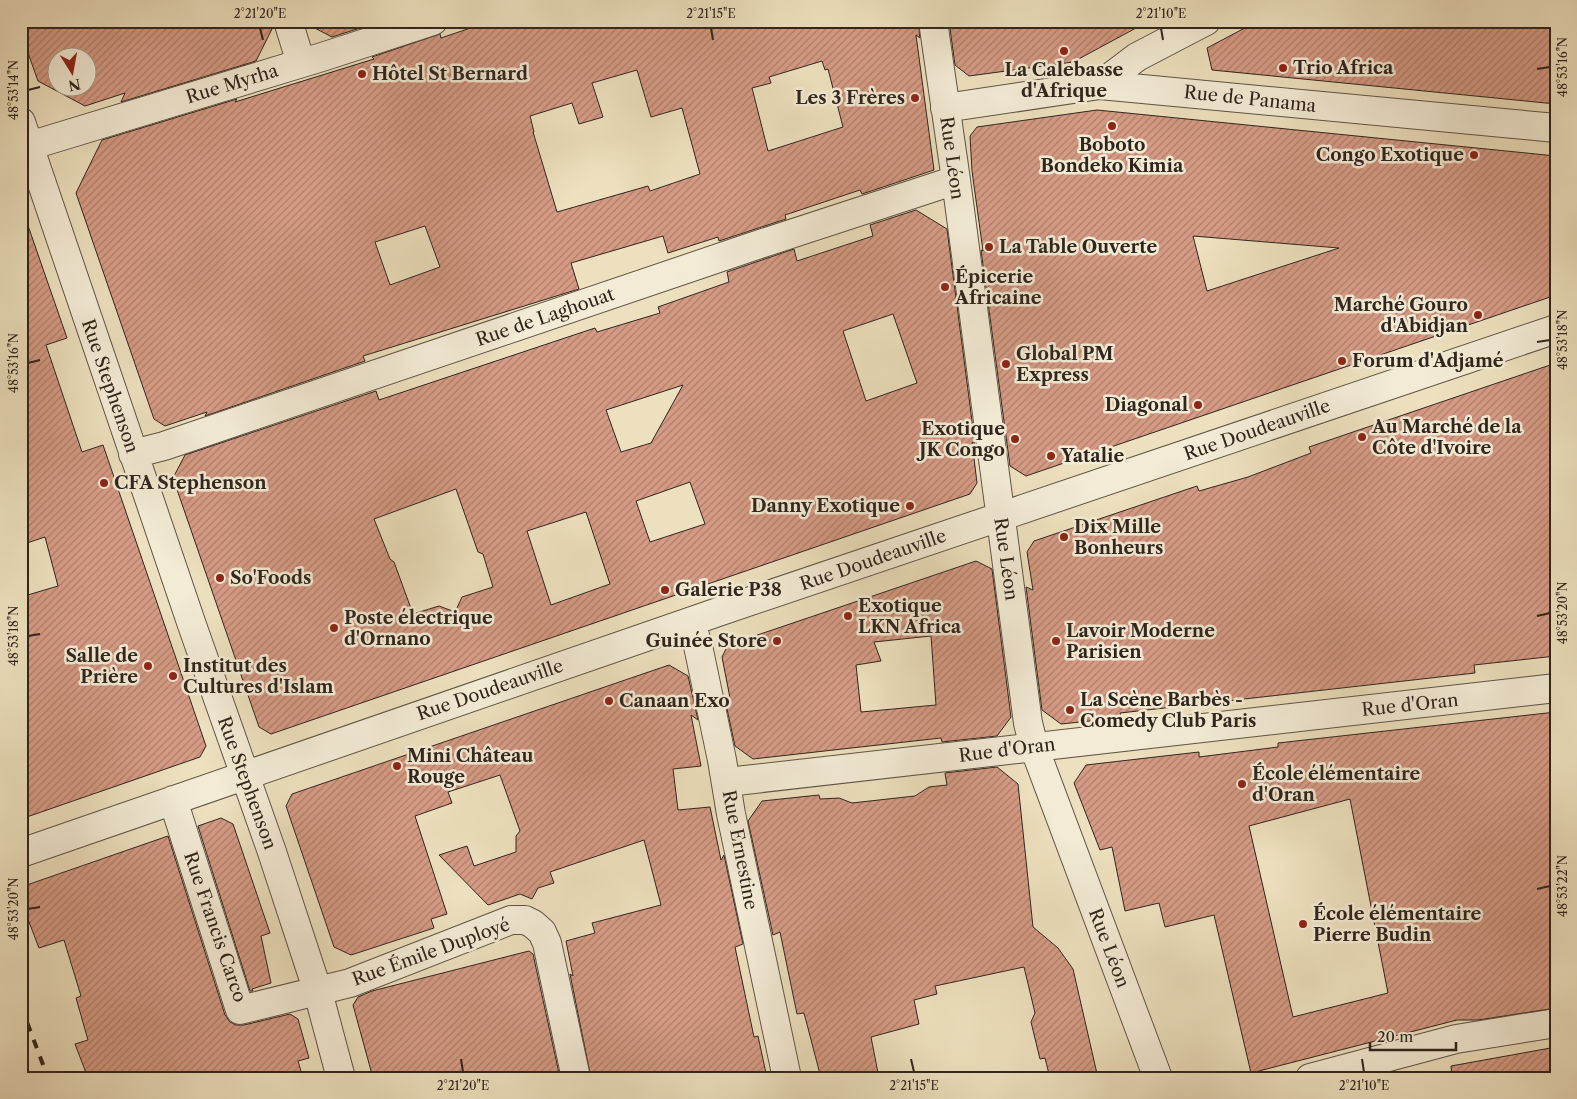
<svg xmlns="http://www.w3.org/2000/svg" width="1577" height="1099" font-family="'Libre Caslon Text',serif">
	<style>
		.building { fill: url(#building-hatch); stroke: #30251d; fill-rule: evenodd }
		.lines { fill: none; stroke-linecap: round; stroke-linejoin: round }
		.minor-casing { stroke: #5f5445; stroke-width: 30 }
		.minor { stroke: #f3ebd5; stroke-width: 28 }
		.rail { stroke: #30251d; stroke-width: 4; stroke-dasharray: 9 9; stroke-linecap: butt }
		.ticks { fill: none; stroke: #30251d; stroke-width: 2 }
		.poi-dot { fill: #8f2418; stroke: #f3ebd5; stroke-width: 2 }
		.labels { text-anchor: middle; dominant-baseline: central; stroke-width: 5; stroke-linejoin: round; paint-order: stroke }
		.poi-label { font-size: 18px; font-weight: bold; fill: #30251d; stroke: #f3ebd5; text-anchor: start }
		.street-label { font-size: 18px; fill: #30251d; stroke: #f3ebd5 }
		.neatline { fill: none; stroke: #30251d; stroke-width: 2 }
		.ticks-label { font-size: 12px; text-anchor: middle; fill: #30251d }
	</style>
	<defs>
		<pattern id="building-hatch" width="6" height="6" patternUnits="userSpaceOnUse" patternTransform="scale(1.25)"><rect width="6" height="6" fill="#d69b85"/><path d="M-1 1l2-2M0 6l6-6M5 7l2-2" fill="none" stroke="#ae7e6c"/></pattern>
	</defs>
	<rect width="100%" height="100%" fill="#ede0be"/>
	<filter id="stains"><feTurbulence type="fractalNoise" baseFrequency=".004" numOctaves="4"/><feColorMatrix values="0 0 0 0 .2 0 0 0 0 .09 0 0 0 0 .02 0 0 0 .5 -.17"/></filter>
	<radialGradient id="worn" r=".72"><stop offset=".6" stop-color="#630" stop-opacity="0"/><stop offset="1" stop-color="#630" stop-opacity=".3"/></radialGradient>
	<path class="building" d="M21 21H273V27L256 61 121 102 125 93 85 106 38 81 21 33ZM58 58H88V88H58Z
		M304 21H382L332 37 305 23Z
		M491 21H753L755 27 776 21H918L920 38 916 35 934 170 862 194 860 190 785 215 786 219 719 241 718 237 668 253 663 236 571 263 579 289 363 356 365 361 205 416 207 412 165 426 154 419 76 193 102 140 237 99 235 102 374 59 372 57 440 34 441 38ZM822 61 825 70 828 69 843 127 768 151 752 88 771 83 769 77ZM637 70 651 117 682 108 700 174 650 191 648 186 557 212 533 132H534L530 116 572 103 579 124 603 117 592 83ZM425 226 440 267 390 285 375 242Z
		M949 21H1149L1073 62 969 76 955 65Z
		M1258 21H1556L1553 64H1556V104L1212 70 1207 48Z
		M1097 110 1556 156V295L1026 476 1010 466 981 250 983 251 972 171 970 136 977 127ZM1193 236 1339 248 1207 291Z
		M916 210 947 229 975 444 972 442 977 483 970 494 271 734 259 727 173 478 185 455 376 391 379 400 595 328 597 332 660 313 658 307 729 282 727 272 794 249 797 261 873 236 870 225ZM893 314 917 383 866 401 843 331ZM683 385 651 443 621 452 606 410ZM690 482 705 524 650 542 636 501ZM456 489 478 552 483 554 493 587 462 597 455 612 439 606 413 614 394 562 390 559 374 519ZM586 512 610 584 551 605 527 531Z
		M25 217 67 338 46 345 82 452 103 445 206 746 200 757 21 819V597L58 586 45 537 27 543 21 526V218Z
		M1556 363V656L1474 665 1475 673 1120 713 1121 718 1099 720 1061 724 1042 710 1026 587 1033 590 1027 552 1034 541 1197 486 1199 491 1248 477 1311 453 1309 447Z
		M976 561 992 569 1011 717 997 736 942 742 941 738 753 759 735 746 724 695 730 698 722 657 728 645ZM931 636 936 705 861 712 856 665 881 661 874 642Z
		M669 665 688 676 698 720 691 715 701 766 673 769 678 810 710 807 721 860 724 855 743 944 735 947 754 1037 758 1036 767 1078H591L570 974 573 976 566 941 595 933 592 923 661 905 644 840 550 872 554 883 538 888 532 899 520 894 488 905 439 855 467 846 474 866 516 852V836L520 831 500 775 448 792 452 803 415 816 447 914 431 919 434 928 351 955 334 947 286 806 292 794Z
		M1556 712V1008L1478 1020H1457L1251 1073 1214 915 1165 927 1159 903 1125 911 1112 847 1100 850 1074 783 1086 765 1199 752V757L1278 747V743ZM1350 799 1388 993 1293 1017 1249 826Z
		M997 767 1018 784 1033 927 1058 948 1073 969 1098 1078H1050L1045 1058 1040 1059 1031 1022 1035 1013 1024 967 935 986 937 994 914 1000 919 1024 871 1037 879 1078H821L804 1013 797 1014 780 932 773 935 748 821 762 801 819 795 820 799 839 798 852 803 915 796 929 787 947 785 945 773Z
		M221 818 233 824 270 933 261 936 271 983 252 989 253 991H250L198 826Z
		M168 836 225 1015 230 1022 236 1025H244L290 1014 298 1019 309 1058 298 1061 303 1078H88L75 1044 88 1040 76 998 81 996 64 940 39 948 21 901V887Z
		M529 951 533 954 560 1078H373L353 1005 358 997 372 991Z
		M1556 1047V1078H1452L1451 1066Z"/>
	<g class="lines">
		<g class="minor-casing">
			<path id="minor" d="M288 21 301 63
				M933 21 956 180 1028 723 1034 747 1158 1078
				M1100 85 1137 57 1206 21
				M945 108 1100 85 1556 128
				M21 122 192 625 272 852 318 992 341 1078
				M29 146 322 57 433 21
				M133 454 164 446 754 246 956 180
				M691 622 698 646 722 760 731 814 787 1078
				M727 782 1556 688
				M173 800 240 1010 350 983 511 920H525L533 924 542 932 547 943 576 1078
				M21 853 721 611 1556 329
				M1310 1078 1456 1039 1556 1023"/>
		</g>
		<use href="#minor" class="minor"/>
		<path class="rail" d="M21 1006 48 1078
			M21 1058 28 1078"/>
	</g>
	<path class="ticks" d="M260 28 263 40M711 28 713 40M1161 28 1163 40M1537 69 1550 67M28 90 40 87M1537 342 1550 340M28 363 40 360M1537 616 1550 613M28 636 40 634M1537 889 1550 886M28 909 40 907M461 1059 463 1072M911 1059 914 1072M1362 1059 1364 1072"/>
	<g class="poi-dot">
		<circle cx="1064" cy="51" r="5"/>
		<circle cx="1283" cy="68" r="5"/>
		<circle cx="362" cy="74" r="5"/>
		<circle cx="915" cy="98" r="5"/>
		<circle cx="1112" cy="126" r="5"/>
		<circle cx="1474" cy="155" r="5"/>
		<circle cx="989" cy="247" r="5"/>
		<circle cx="945" cy="287" r="5"/>
		<circle cx="1478" cy="315" r="5"/>
		<circle cx="1342" cy="361" r="5"/>
		<circle cx="1006" cy="364" r="5"/>
		<circle cx="1198" cy="405" r="5"/>
		<circle cx="1362" cy="437" r="5"/>
		<circle cx="1015" cy="439" r="5"/>
		<circle cx="1051" cy="456" r="5"/>
		<circle cx="104" cy="483" r="5"/>
		<circle cx="910" cy="506" r="5"/>
		<circle cx="1064" cy="537" r="5"/>
		<circle cx="220" cy="578" r="5"/>
		<circle cx="665" cy="590" r="5"/>
		<circle cx="848" cy="616" r="5"/>
		<circle cx="334" cy="628" r="5"/>
		<circle cx="777" cy="641" r="5"/>
		<circle cx="1056" cy="641" r="5"/>
		<circle cx="148" cy="666" r="5"/>
		<circle cx="173" cy="676" r="5"/>
		<circle cx="609" cy="701" r="5"/>
		<circle cx="1070" cy="710" r="5"/>
		<circle cx="397" cy="766" r="5"/>
		<circle cx="1242" cy="784" r="5"/>
		<circle cx="1303" cy="924" r="5"/>
	</g>
	<g class="labels">
		<g class="poi-label">
			<text x="1293" y="68">Trio Africa</text>
			<text x="1064" y="70" text-anchor="middle">La Calebasse<tspan x="1064" dy="21">d'Afrique</tspan></text>
			<text x="372" y="74">Hôtel St Bernard</text>
			<text x="905" y="98" text-anchor="end">Les 3 Frères</text>
			<text x="1112" y="145" text-anchor="middle">Boboto<tspan x="1112" dy="21">Bondeko Kimia</tspan></text>
			<text x="1464" y="155" text-anchor="end">Congo Exotique</text>
			<text x="999" y="247">La Table Ouverte</text>
			<text x="955" y="277">Épicerie<tspan x="955" dy="21">Africaine</tspan></text>
			<text x="1468" y="305" text-anchor="end">Marché Gouro<tspan x="1468" dy="21">d'Abidjan</tspan></text>
			<text x="1016" y="354">Global PM<tspan x="1016" dy="21">Express</tspan></text>
			<text x="1352" y="361">Forum d'Adjamé</text>
			<text x="1188" y="405" text-anchor="end">Diagonal</text>
			<text x="1372" y="427">Au Marché de la<tspan x="1372" dy="21">Côte d'Ivoire</tspan></text>
			<text x="1005" y="429" text-anchor="end">Exotique<tspan x="1005" dy="21">JK Congo</tspan></text>
			<text x="1061" y="456">Yatalie</text>
			<text x="114" y="483">CFA Stephenson</text>
			<text x="900" y="506" text-anchor="end">Danny Exotique</text>
			<text x="1074" y="527">Dix Mille<tspan x="1074" dy="21">Bonheurs</tspan></text>
			<text x="230" y="578">So'Foods</text>
			<text x="675" y="590">Galerie P38</text>
			<text x="858" y="606">Exotique<tspan x="858" dy="21">LKN Africa</tspan></text>
			<text x="344" y="618">Poste électrique<tspan x="344" dy="21">d'Ornano</tspan></text>
			<text x="1066" y="631">Lavoir Moderne<tspan x="1066" dy="21">Parisien</tspan></text>
			<text x="767" y="641" text-anchor="end">Guinée Store</text>
			<text x="138" y="656" text-anchor="end">Salle de<tspan x="138" dy="21">Prière</tspan></text>
			<text x="183" y="666">Institut des<tspan x="183" dy="21">Cultures d'Islam</tspan></text>
			<text x="1080" y="700">La Scène Barbès -<tspan x="1080" dy="21">Comedy Club Paris</tspan></text>
			<text x="619" y="701">Canaan Exo</text>
			<text x="407" y="756">Mini Château<tspan x="407" dy="21">Rouge</tspan></text>
			<text x="1252" y="774">École élémentaire<tspan x="1252" dy="21">d'Oran</tspan></text>
			<text x="1313" y="914">École élémentaire<tspan x="1313" dy="21">Pierre Budin</tspan></text>
		</g>
		<g class="street-label">
			<text transform="translate(232 84) rotate(-17)">Rue Myrha</text>
			<text transform="translate(1250 99) rotate(6)">Rue de Panama</text>
			<text transform="translate(952 158) rotate(82)">Rue Léon</text>
			<text transform="translate(545 317) rotate(-19)">Rue de Laghouat</text>
			<text transform="translate(110 386) rotate(71)">Rue Stephenson</text>
			<text transform="translate(1257 430) rotate(-19)">Rue Doudeauville</text>
			<text transform="translate(1006 559) rotate(82)">Rue Léon</text>
			<text transform="translate(873 560) rotate(-19)">Rue Doudeauville</text>
			<text transform="translate(490 690) rotate(-19)">Rue Doudeauville</text>
			<text transform="translate(1410 705) rotate(-6)">Rue d'Oran</text>
			<text transform="translate(1007 750) rotate(-7)">Rue d'Oran</text>
			<text transform="translate(247 783) rotate(70)">Rue Stephenson</text>
			<text transform="translate(740 850) rotate(79)">Rue Ernestine</text>
			<text transform="translate(215 927) rotate(71)">Rue Francis Carco</text>
			<text transform="translate(1109 948) rotate(69)">Rue Léon</text>
			<text transform="translate(431 952) rotate(-20)">Rue Émile Duployé</text>
		</g>
	</g>
	<rect width="1577" height="1099" fill="none" stroke="#ede0be" stroke-width="55"/>
	<g transform="translate(72 72) rotate(169)"><circle r="24" fill="#f3ebd5" stroke="#a59c8b"/>
	<path d="M0-4L9 19L0 12L-9 19Z" fill="#8f2418"/>
	<text y="-8" font-size="14" font-weight="bold" text-anchor="middle" fill="#30251d">N</text>
	</g>
	<path d="M1370 1042v8h86v-8" fill="none" stroke="#30251d" stroke-width="2.5"/>
	<text x="1377" y="1042" font-size="15" fill="#30251d" stroke="#f3ebd5" stroke-width="4" paint-order="stroke">20 m</text>
	<rect x="28" y="28" width="1522" height="1044" class="neatline"/>
	<g class="ticks-label">
		<text x="260" y="18">2°21'20"E</text>
		<text x="711" y="18">2°21'15"E</text>
		<text x="1161" y="18">2°21'10"E</text>
		<text transform="translate(1563 67) rotate(-90)" y="4">48°53'16"N</text>
		<text transform="translate(14 90) rotate(-90)" y="4">48°53'14"N</text>
		<text transform="translate(1563 340) rotate(-90)" y="4">48°53'18"N</text>
		<text transform="translate(14 363) rotate(-90)" y="4">48°53'16"N</text>
		<text transform="translate(1563 613) rotate(-90)" y="4">48°53'20"N</text>
		<text transform="translate(14 636) rotate(-90)" y="4">48°53'18"N</text>
		<text transform="translate(1563 886) rotate(-90)" y="4">48°53'22"N</text>
		<text transform="translate(14 909) rotate(-90)" y="4">48°53'20"N</text>
		<text x="463" y="1090">2°21'20"E</text>
		<text x="914" y="1090">2°21'15"E</text>
		<text x="1364" y="1090">2°21'10"E</text>
	</g>
	<rect width="100%" height="100%" filter="url(#stains)"/>
	<rect width="100%" height="100%" fill="url(#worn)"/>
</svg>
